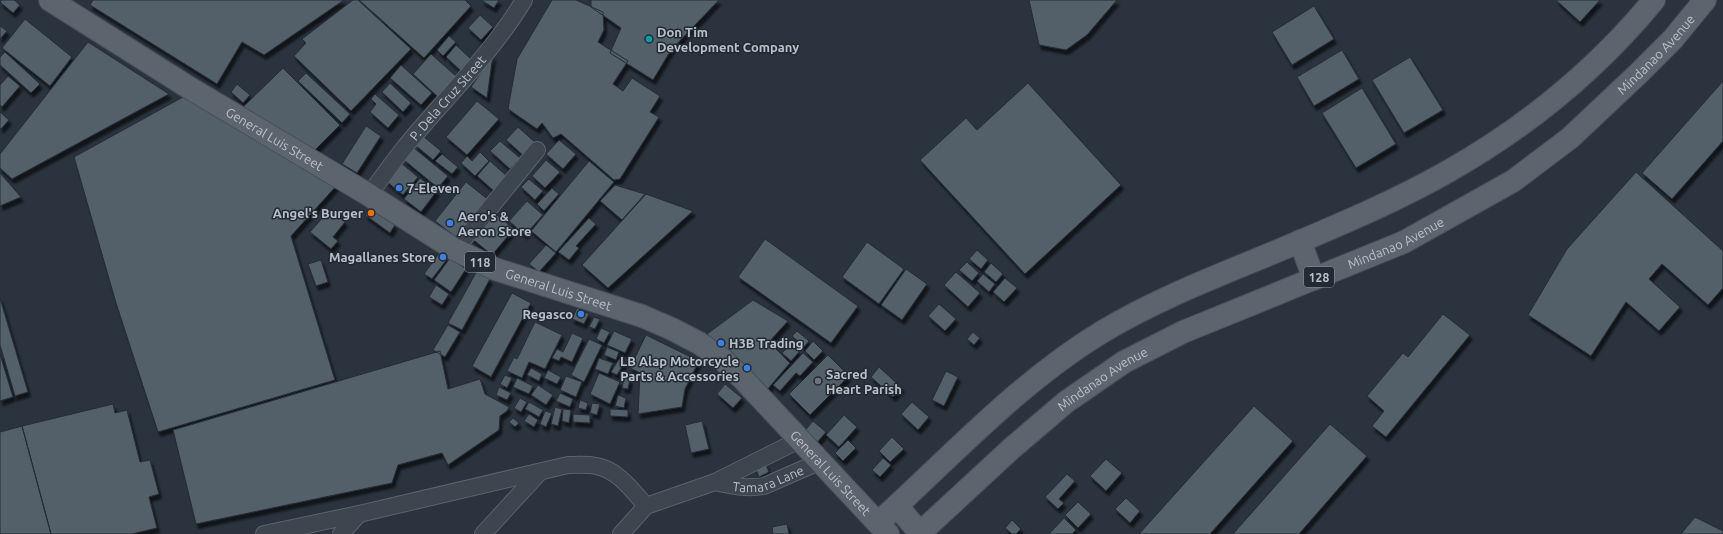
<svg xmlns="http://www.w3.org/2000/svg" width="1723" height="534" font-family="Ubuntu,sans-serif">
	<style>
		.building { fill: #535e69; stroke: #242c36; filter: url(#shadow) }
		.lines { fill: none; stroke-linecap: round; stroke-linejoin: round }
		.street-casing { stroke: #5b636c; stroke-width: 18 }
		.primary-casing { stroke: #474e58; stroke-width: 24 }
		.street { stroke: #3d454f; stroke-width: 16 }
		.primary { stroke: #5c646e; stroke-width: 22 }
		.culture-dot { fill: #0f9aa8; stroke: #222a34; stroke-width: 1.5 }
		.shop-dot { fill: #3f7fe0; stroke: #222a34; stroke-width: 1.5 }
		.food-dot { fill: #e8710a; stroke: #222a34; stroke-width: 1.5 }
		.worship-dot { fill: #6b7280; stroke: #222a34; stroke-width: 1.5 }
		.labels { text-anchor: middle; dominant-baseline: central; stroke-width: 3; stroke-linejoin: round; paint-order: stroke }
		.shield { fill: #222a34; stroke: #8c939c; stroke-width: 1 }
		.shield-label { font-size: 12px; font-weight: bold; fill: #bac0c9 }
		.poi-label { font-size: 13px; font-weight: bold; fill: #bac0c9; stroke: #222a34; text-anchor: start }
		.street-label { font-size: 13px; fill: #bac0c9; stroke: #222a34 }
	</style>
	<defs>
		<filter id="shadow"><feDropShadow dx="2.5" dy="4.5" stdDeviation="1" flood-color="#0009"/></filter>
	</defs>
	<rect width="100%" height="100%" fill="#2a333e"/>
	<path class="building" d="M2 0H14L20 5 13 13 0 2Z
		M93 0H344L264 55 242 42 217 84 90 5Z
		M353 0H358L411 49 351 111 294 56 306 43 302 39Z
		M359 0H465L471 6 424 58Z
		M481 0H499L494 8Z
		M552 0H576L603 12 604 30 598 42 628 61 613 84 623 91 632 78 660 96 650 112 659 117 620 179 614 180 561 134 553 138 542 123 537 129 508 109 517 59Z
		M591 0H719L671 50 653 80 610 53 621 28 591 7Z
		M1029 0H1117L1087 35 1066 50 1039 45Z
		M1556 0H1600L1580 22Z
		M1314 6 1334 39 1292 65 1272 32Z
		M480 15 493 27 481 40 468 28Z
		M25 19 72 57 50 86 2 48Z
		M0 26 7 31 0 39Z
		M449 36 456 42 443 56 437 50Z
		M88 42 169 94 12 179 0 168V154Z
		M456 45 472 60 462 72 446 57Z
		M1342 50 1359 79 1314 106 1297 77Z
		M5 52 40 84 31 93 0 65V57Z
		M431 54 456 76 438 97 413 74Z
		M493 55 487 98 471 87Z
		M1410 57 1443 110 1404 133 1372 80Z
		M401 65 432 93 421 105 390 78Z
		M283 68 340 125 314 151 243 107Z
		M306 73 350 114 342 123 298 81Z
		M8 76 20 86 2 107 0 105V85Z
		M1723 81V141L1672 199 1642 173Z
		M390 83 411 103 403 112 382 92Z
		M1028 83 1121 185 1025 274 920 160 966 118 977 130Z
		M237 84 250 95 243 103 231 92Z
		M1362 88 1396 144 1356 168 1322 113Z
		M375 94 399 115 388 128 370 112 376 104 371 99Z
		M183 97 338 184 291 236 335 380 158 432 116 303 74 157Z
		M477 101 499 119 467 155 446 137Z
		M0 112 9 120 1 129 0 128Z
		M366 126 381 136 357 173 342 164Z
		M518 127 537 144 525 157 506 140Z
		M423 136 441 151 433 160 415 145Z
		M559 140 576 154 563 169 546 154Z
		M500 141 520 158 510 169 490 151Z
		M414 148 448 176 438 188 404 160Z
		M480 152 489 161 475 176 461 163 467 156 472 161Z
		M442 154 458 167 452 174 435 161Z
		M546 160 560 172 545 188 532 176Z
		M490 161 508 177 495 192 477 176Z
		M589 161 614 182 556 252 531 231Z
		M401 163 418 177 403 195 386 181Z
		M1636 172 1723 251V288L1708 305 1662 264 1649 279 1680 307 1659 331 1626 302 1591 356 1528 315 1567 249Z
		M0 173 21 197 0 206Z
		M420 178 437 191 421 212 404 199Z
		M529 179 543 191 535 200 521 187Z
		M466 182 490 201 460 240 435 221Z
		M615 185 645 194 622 220 600 201Z
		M552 188 559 194 544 211 537 204Z
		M646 194 693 211 608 288 582 265Z
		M527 201 543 215 525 235 509 221Z
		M370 208 395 225 390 233 365 215Z
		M330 209 345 222 333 237 338 241 331 249 310 232Z
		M492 211 514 229 492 255 470 237Z
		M589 218 596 224 576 246 579 248 569 260 558 252Z
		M765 239 858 306 831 343 738 277Z
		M867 242 904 269 879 304 842 277Z
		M546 245 556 253 539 272 529 264Z
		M977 250 988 260 981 269 969 259Z
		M440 252 448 258 432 279 424 274Z
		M450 258 466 269 451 292 434 280Z
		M321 260 328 282 316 286 308 264Z
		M967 262 979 273 972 281 959 270Z
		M991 263 1003 274 996 282 984 272Z
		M906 269 927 284 902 320 881 305Z
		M477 271 490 279 462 330 448 323Z
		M956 272 980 293 968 307 944 285Z
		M983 274 995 284 989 292 977 281Z
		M1005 278 1017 288 1004 302 993 292Z
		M436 285 449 294 442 305 429 297Z
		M512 293 531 303 491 377 472 366Z
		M0 298 28 392 15 396 0 345Z
		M753 300 788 321 769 342 790 363 766 391 707 334Z
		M939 304 956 319 945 331 928 316Z
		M577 308 589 314 584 324 572 319Z
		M1443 314 1470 335 1386 437 1372 426 1384 411 1367 396 1403 353 1408 357Z
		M594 317 600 319 595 329 589 327Z
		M535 322 562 335 545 369 529 362 522 378 507 371 514 357 517 359Z
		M448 325 460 332 445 357 433 350Z
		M601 328 610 332 604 343 596 339Z
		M614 331 632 339 625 353 607 345Z
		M797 331 809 341 804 347 792 336Z
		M973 332 980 338 974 345 967 339Z
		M572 333 583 338 572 362 561 357 559 361 552 358 557 349 563 352Z
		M646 335 699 361 685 389 682 407 638 414 640 373 630 368Z
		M589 339 602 345 584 382 571 375Z
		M813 341 823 351 814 360 805 351Z
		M791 344 799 352 791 361 782 353Z
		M607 347 619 352 616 360 604 355Z
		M440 351 448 389 480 379 485 394 509 407 507 411 500 416 499 430 448 465 442 453 398 465 392 483 196 524 173 430Z
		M803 353 813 362 800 376 796 373 780 391 773 385Z
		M0 354 13 397 0 401Z
		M828 355 849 376 810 415 789 394Z
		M599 358 613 363 608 374 595 369Z
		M619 359 625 362 617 375 611 372Z
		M879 367 902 388 893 397 871 377Z
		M531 368 542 374 539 381 527 375Z
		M548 370 561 377 557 384 544 378Z
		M946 371 958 377 944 406 932 400Z
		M599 373 620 382 610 404 590 394Z
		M505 375 512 378 507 388 500 384Z
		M566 376 582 382 576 397 560 390Z
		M517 378 533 386 529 394 513 387Z
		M624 378 630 379 628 389 622 388Z
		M725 384 742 398 733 408 717 394Z
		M538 385 553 395 546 405 531 395Z
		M499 387 511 393 507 400 496 395Z
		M560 393 573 399 570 407 556 401Z
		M618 395 626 398 624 408 615 406Z
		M520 398 527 402 521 412 514 408Z
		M580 400 588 403 586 410 578 408Z
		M529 402 543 410 539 417 525 409Z
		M912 402 929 417 918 430 901 414Z
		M592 403 600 404 597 415 590 413Z
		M113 404 115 413 127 410 140 462 150 460 159 494 149 497 157 528 132 534H51L22 426Z
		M1254 406 1293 441 1210 534H1139Z
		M555 407 562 409 558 426 551 424Z
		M563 409 571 410 569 423 562 421Z
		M610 409 628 410V417L610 416Z
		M545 411 552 413 546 427 540 424Z
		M529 414 538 420 534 427 524 421Z
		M573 414 590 415V423L573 422Z
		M844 415 857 427 839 447 826 435Z
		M513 418 519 423 515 427 509 422Z
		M702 421 709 449 691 453 685 425Z
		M813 421 826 432 815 445 802 434Z
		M1330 424 1367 456 1299 534H1233Z
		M22 426 51 534H0V432Z
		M892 437 904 449 890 462 879 451Z
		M848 440 856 448 843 461 835 453Z
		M883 458 891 465 880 477 872 470Z
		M1106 459 1122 473 1106 491 1090 476Z
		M765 463 769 472 759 477 755 467Z
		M1067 474 1075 481 1059 499 1064 503 1058 509 1045 497Z
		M1126 498 1140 511 1130 523 1115 509Z
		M1078 502 1091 514 1078 528 1065 515Z
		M1695 517 1723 531V534H1681Z
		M1064 518 1076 530 1072 534H1049Z
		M1012 520 1021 529 1016 534H1012L1005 528Z
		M787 524 789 534H773L772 527Z"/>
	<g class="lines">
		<g class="street-casing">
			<g id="street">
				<path id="s1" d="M369 195C381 179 392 163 404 148 444 99 491 55 524 0"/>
				<path d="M454 249 472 230 537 150"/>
				<path id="s2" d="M715 482C732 486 747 489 764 486L819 462"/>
				<path d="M264 534 359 514 568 465C577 465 587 464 596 466 617 469 633 491 646 506"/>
				<path d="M341 534 359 514"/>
				<path d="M483 534 540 472"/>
				<path d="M621 534 646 506 715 482 799 440"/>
			</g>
		</g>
		<g class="primary-casing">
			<g id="primary">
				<path id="s3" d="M50 0 188 87 369 195 454 249 495 269 642 316 672 329 699 343 722 359 742 378 888 534"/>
				<path d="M1300 241 1314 279"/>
				<path d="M897 506 920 533"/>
				<path d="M878 523C950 458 1018 383 1102 332 1160 297 1225 273 1287 247 1341 224 1396 201 1447 172 1525 128 1597 69 1654 0"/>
				<path id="s4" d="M919 534 1012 448 1066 402 1124 362 1183 332 1404 242 1513 181 1570 138 1638 74 1673 39 1705 0"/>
			</g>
		</g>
		<use href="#street" class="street"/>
		<use href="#primary" class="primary"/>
	</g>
	<circle class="culture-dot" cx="649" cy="39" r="4"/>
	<g class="shop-dot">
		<circle cx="399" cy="188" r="4"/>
		<circle cx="450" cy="223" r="4"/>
		<circle cx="443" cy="257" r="4"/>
		<circle cx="581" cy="314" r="4"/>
		<circle cx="721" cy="343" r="4"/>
		<circle cx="747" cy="368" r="4"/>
	</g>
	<circle class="food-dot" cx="371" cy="213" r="4"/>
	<circle class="worship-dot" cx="818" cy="381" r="4"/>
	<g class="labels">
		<g class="shield">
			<rect x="465" y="252" width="30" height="20" rx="3"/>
			<rect x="1304" y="267" width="30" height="20" rx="3"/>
		</g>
		<g class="shield-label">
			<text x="480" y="262">118</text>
			<text x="1319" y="277">128</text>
		</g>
		<g class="poi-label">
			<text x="657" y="32">Don Tim<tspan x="657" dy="15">Development Company</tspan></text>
			<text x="407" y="188">7-Eleven</text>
			<text x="363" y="213" text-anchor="end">Angel's Burger</text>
			<text x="458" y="216">Aero's &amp;<tspan x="458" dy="15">Aeron Store</tspan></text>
			<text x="435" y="257" text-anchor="end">Magallanes Store</text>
			<text x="573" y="314" text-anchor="end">Regasco</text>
			<text x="729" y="343">H3B Trading</text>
			<text x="739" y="361" text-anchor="end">LB Alap Motorcycle<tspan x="739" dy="15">Parts &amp; Accessories</tspan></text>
			<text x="826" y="374">Sacred<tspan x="826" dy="15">Heart Parish</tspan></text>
		</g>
		<g class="street-label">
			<text stroke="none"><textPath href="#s4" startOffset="889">Mindanao Avenue</textPath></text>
			<text stroke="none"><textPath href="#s1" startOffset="125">P. Dela Cruz Street</textPath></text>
			<text stroke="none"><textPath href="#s3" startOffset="264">General Luis Street</textPath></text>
			<text stroke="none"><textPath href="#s4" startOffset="565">Mindanao Avenue</textPath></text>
			<text stroke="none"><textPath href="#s3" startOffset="587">General Luis Street</textPath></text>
			<text stroke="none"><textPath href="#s4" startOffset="241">Mindanao Avenue</textPath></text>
			<text stroke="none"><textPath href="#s3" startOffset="923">General Luis Street</textPath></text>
			<text stroke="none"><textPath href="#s2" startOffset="55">Tamara Lane</textPath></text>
		</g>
	</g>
</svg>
